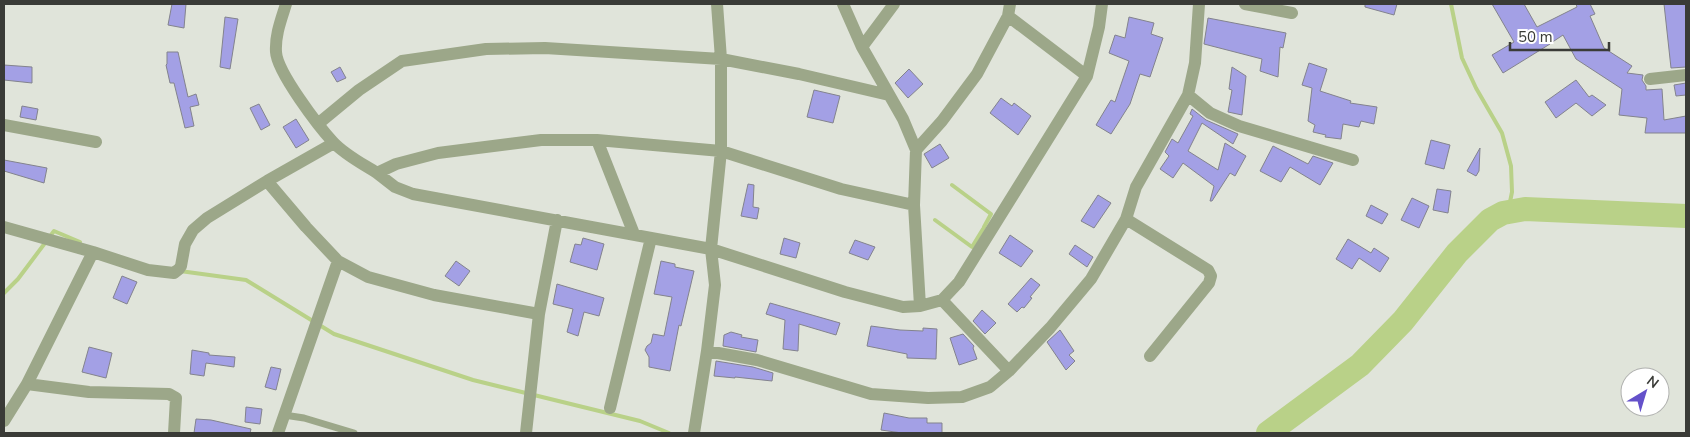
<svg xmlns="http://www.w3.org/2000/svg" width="1690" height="437" font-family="'Nunito Sans',sans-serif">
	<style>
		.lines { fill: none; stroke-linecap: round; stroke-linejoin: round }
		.stream { stroke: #b9d188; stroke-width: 4 }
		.river { stroke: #b9d188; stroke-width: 24 }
		.building { fill: #a3a0e5; stroke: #83838d }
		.service { stroke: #9ca789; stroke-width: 7 }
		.minor { stroke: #9ca789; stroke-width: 12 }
	</style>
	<rect width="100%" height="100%" fill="#e0e4da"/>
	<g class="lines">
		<path class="stream" d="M1451 4 1462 58 1476 88 1502 133 1511 166 1512 192 1508 212
			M952 185 991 214 984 227
			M935 220 972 247 983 229
			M180 271 246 280 334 334 473 380 640 421 669 433
			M4 293 18 279 54 231 80 242"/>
		<path class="river" d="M1268 433 1360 365 1403 321 1457 253 1490 220 1503 213 1525 209 1686 216"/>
	</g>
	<path class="building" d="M172 4H186L184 28 168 25Z
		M1365 4H1397L1394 15 1365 7Z
		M1492 4H1524L1537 27 1577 7 1576 4H1590L1595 14 1590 16 1604 48 1632 66 1627 73 1643 75 1642 80 1646 86V90L1662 89 1664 120 1686 116V133H1645L1647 118 1619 115 1622 89 1576 59 1563 35 1551 43 1547 40 1550 44 1503 73 1492 55 1514 42Z
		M1664 4H1686V67L1671 68Z
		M225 17 238 19 230 69 220 67Z
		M1129 17 1154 23 1151 34 1163 38 1150 77 1140 74 1130 104 1111 134 1096 125 1111 100 1115 102 1129 61 1109 53 1115 35 1125 38Z
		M1208 18 1286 33 1283 48 1280 47 1278 77 1260 71 1262 59 1204 44Z
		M167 52H178L188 97 196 94 199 105 190 107 194 126 185 128 174 83H170L166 65 167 64Z
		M1309 63 1327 69 1320 91 1351 101 1350 103 1377 107 1374 124 1361 121 1359 127 1343 124 1341 139 1325 137 1326 135 1313 132 1315 125 1308 121 1312 88 1302 85Z
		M4 65 32 67V83L4 80Z
		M340 67 346 78 337 82 331 72Z
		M1232 67 1246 76 1242 115 1228 112 1232 90 1229 89Z
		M909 69 923 84 908 98 895 83Z
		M1576 80 1589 97 1592 95 1606 105 1592 116 1576 103 1556 118 1545 102Z
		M1686 83V95L1676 96 1674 85Z
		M814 90 840 96 833 123 807 117Z
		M1001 98 1012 106 1014 103 1031 116 1018 135 990 113Z
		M259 104 270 125 261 130 250 108Z
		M22 106 38 109 36 120 20 117Z
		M1192 109 1206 120 1238 134 1233 144 1202 123 1188 151 1218 170 1225 143 1246 156 1235 176 1230 173 1212 201H1210L1214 186 1183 163 1173 178 1160 169 1169 156 1165 152 1172 139 1178 143 1193 116 1190 114Z
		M296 119 309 140 296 148 283 127Z
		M1431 140 1450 145 1444 169 1425 164Z
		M940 144 949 158 932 168 924 154Z
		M1273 146 1308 164 1313 156 1333 163 1320 185 1290 167 1281 182 1260 171Z
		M1480 148 1479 171 1476 176 1467 171Z
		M4 160 47 168 44 183 4 171Z
		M748 184 754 185 753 207 759 208 757 219 741 216Z
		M1437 189 1451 191 1448 213 1433 210Z
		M1098 195 1111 203 1094 228 1081 221Z
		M1412 198 1429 206 1419 228 1401 220Z
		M1371 205 1388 214 1382 224 1366 216Z
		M1010 235 1033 251 1021 267 999 253Z
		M583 238 604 244 597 270 570 262 575 244 581 245Z
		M784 238 800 243 796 258 780 254Z
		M1348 239 1371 253 1374 248 1389 258 1380 272 1359 258 1352 269 1336 259Z
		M855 240 875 247 868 260 849 253Z
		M1075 245 1093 257 1087 267 1069 254Z
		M456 261 470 271 459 286 445 276Z
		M661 261 675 264V267L694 271 681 326 679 325 670 371 649 367V357L645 350 647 346 651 343 653 334 664 336 672 297 654 294Z
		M122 276 137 282 127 304 113 298Z
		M1031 278 1040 285 1030 297 1032 298 1024 308 1022 307 1017 312 1008 304Z
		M557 284 604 298 599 316 584 312 578 336 567 332 573 309 553 304Z
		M770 303 840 323 836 335 799 324 798 351 783 349 785 320 766 314Z
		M982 310 996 323 985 334 973 321Z
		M871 326 900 330 923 331V328L937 329 936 359 907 358V354L867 346Z
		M1060 330 1074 351 1069 355 1075 361 1066 370 1047 342Z
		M731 332 742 335 741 337 758 340 756 352 723 346 724 335Z
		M963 334 974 346 973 348 977 359 959 365 950 338Z
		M89 347 112 353 106 378 82 372Z
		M192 350 209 353V355L235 357 234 367 206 363 204 376 190 374Z
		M716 361 753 367 773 373 772 381 735 377V378L714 376Z
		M271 367 281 369 276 390 265 387Z
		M246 407 262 409 260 424 245 422Z
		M884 413 909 418H927V423H942V433H902L881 430Z
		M196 419 211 420 251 429 250 433H194Z"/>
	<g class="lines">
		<path class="service" d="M284 415 304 418 354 433"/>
		<path class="minor" d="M286 4C281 20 275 35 276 52 277 72 319 127 333 142 345 155 363 164 377 173L396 164 438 153 541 140H597L721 151 841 189 914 205
			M843 4 862 47 903 119 916 150 914 205 920 306
			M1245 4 1292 13
			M1008 16 1087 76
			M862 47 894 4
			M1650 79 1686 75
			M1188 95 1210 113 1239 126 1353 160
			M319 123 359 90 402 61 486 49 545 48 721 59 799 74 889 95
			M4 125 96 142
			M597 140 634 234
			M916 150 942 121 977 74 1008 16 1010 4
			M377 173 395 187 413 194 711 249 845 292 903 307 920 306 942 300 959 282 1087 76 1099 27 1102 4
			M267 181 306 227 338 261 368 277 434 295 539 314
			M1126 219 1208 270 1211 276 1209 283 1150 356
			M4 227 93 252 148 270 174 273 179 269 181 266 185 244 193 230 207 218 267 181 334 143
			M942 300 1009 371
			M707 351 757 360 871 394 928 398 962 397 990 387 1009 371 1050 328 1091 279 1126 219 1136 187 1188 95 1195 63 1199 4
			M27 384 89 392 169 394 176 398 174 433
			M610 408 651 238
			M4 421 27 384 93 252
			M278 433 338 261
			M526 433 539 314 557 220
			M694 433 707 351 715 285 711 249 721 151V59L717 4"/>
	</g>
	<rect width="1690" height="437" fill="none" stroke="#3a3b37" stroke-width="10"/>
	<g transform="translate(1645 392) rotate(38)"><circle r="24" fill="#ffffff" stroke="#b0b1af"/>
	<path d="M0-4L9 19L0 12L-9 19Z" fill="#6451ca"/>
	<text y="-8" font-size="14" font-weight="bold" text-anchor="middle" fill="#3a3b37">N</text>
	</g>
	<path d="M1510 42v8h99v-8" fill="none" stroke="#3a3b37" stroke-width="2.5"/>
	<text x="1518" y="42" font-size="15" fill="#3a3b37" stroke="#ffffff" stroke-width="4" paint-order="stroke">50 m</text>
</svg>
